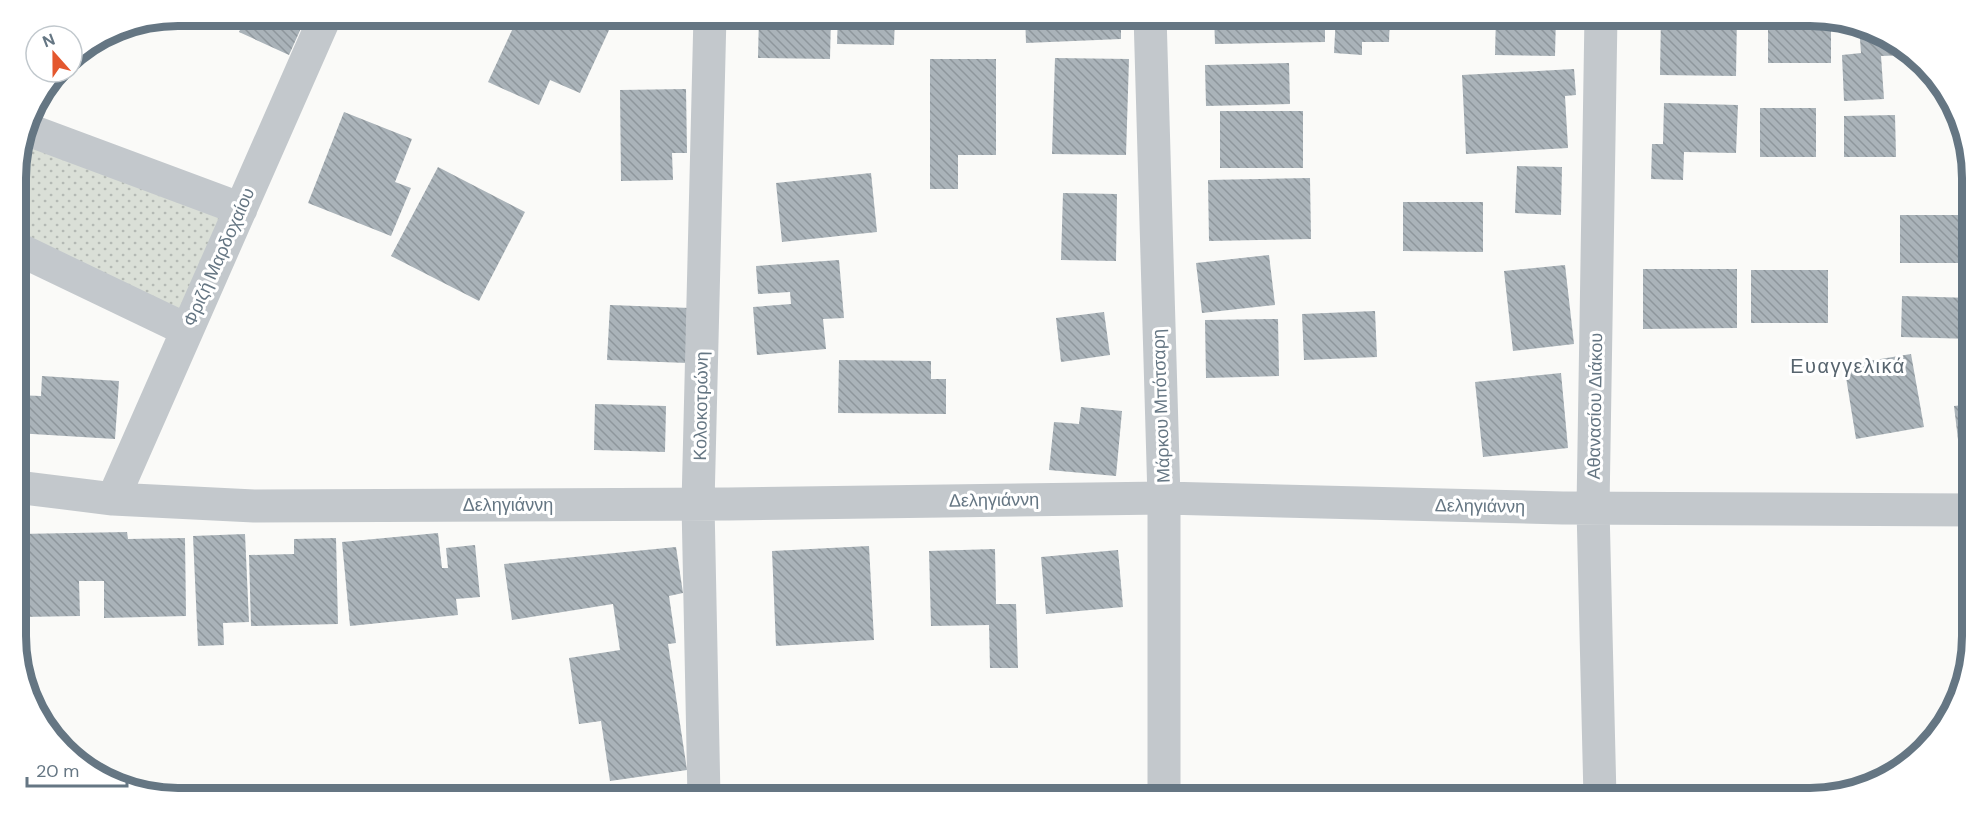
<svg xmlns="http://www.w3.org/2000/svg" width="1988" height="813" font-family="'DM Sans',sans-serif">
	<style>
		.grass { fill: url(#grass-dots) }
		.building { fill: url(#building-back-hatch) }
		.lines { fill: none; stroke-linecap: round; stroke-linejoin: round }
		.minor { stroke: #c3c8cc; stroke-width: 33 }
		.labels { text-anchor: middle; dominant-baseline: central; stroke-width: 6; stroke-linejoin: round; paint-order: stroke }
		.street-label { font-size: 18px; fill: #657683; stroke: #fff }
		.neighbourhood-label { font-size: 20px; letter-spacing: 1.5px; fill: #57646e; stroke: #fff }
		.rim { fill: none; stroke: #657683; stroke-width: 8 }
	</style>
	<defs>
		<pattern id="grass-dots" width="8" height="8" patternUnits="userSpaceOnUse" patternTransform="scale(1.5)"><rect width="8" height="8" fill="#dadfd7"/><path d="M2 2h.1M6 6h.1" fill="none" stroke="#b4b9b4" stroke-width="1.8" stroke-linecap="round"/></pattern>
		<pattern id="building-back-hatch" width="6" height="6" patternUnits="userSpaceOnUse" patternTransform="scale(1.5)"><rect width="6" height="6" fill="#aab3b9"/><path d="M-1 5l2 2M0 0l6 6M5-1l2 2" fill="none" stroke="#8e969c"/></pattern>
	</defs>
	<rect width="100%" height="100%" fill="#fafaf8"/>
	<path class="grass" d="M23 139 221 214 180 310 16 231 15 167Z"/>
	<path class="building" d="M247 15H307L289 55 239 32Z
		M519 15H616L580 93 550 80 539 105 488 82Z
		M759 15H831L830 59 758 58Z
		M838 15H895L894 45 837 44Z
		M1025 15H1121V39L1026 43Z
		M1214 15H1325V42L1215 44Z
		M1336 15H1390L1389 42H1362V55L1334 53Z
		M1414 15H1469V27L1414 29Z
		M1496 15H1556L1555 56 1495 55Z
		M1661 15H1737L1736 76 1660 75Z
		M1768 15H1810L1831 19V63H1768Z
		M1859 25 1872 27 1908 55 1881 56 1884 99 1844 101 1842 55 1861 53Z
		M1055 58 1129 59 1126 155 1052 154Z
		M930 59H996V155H958V189H930Z
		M1289 63 1290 104 1206 106 1205 65Z
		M1574 69 1576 95 1565 96 1568 148 1466 154 1462 75Z
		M686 89 687 153H672L673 180 621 181 620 90Z
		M1664 103 1738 105 1736 153 1684 152 1683 180 1651 179 1652 144H1663Z
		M1760 108H1816V157H1760Z
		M1220 111H1303V168H1220Z
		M344 112 412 139 395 182 411 188 391 236 308 203Z
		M1895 115 1896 157H1844V116Z
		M1517 166 1562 167 1561 215 1515 213Z
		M438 167 525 212 479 301 391 256Z
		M871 173 877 232 782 242 776 183Z
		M1310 178 1311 239 1209 241 1208 180Z
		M1063 193 1117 194 1116 261 1061 260Z
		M1403 202H1483V252L1403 251Z
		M1900 215H1972V263H1900Z
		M1269 255 1275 305 1202 313 1196 263Z
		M839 260 844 318 823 319 826 349 757 355 753 307 791 304 790 292 758 294 756 266Z
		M1565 265 1574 344 1513 351 1504 271Z
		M1643 269H1737V328L1643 329Z
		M1751 270H1828V323H1751Z
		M1902 296 1972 298V339L1901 337Z
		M610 305 690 308 688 363 607 360Z
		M1375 311 1377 357 1304 360 1302 314Z
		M1104 312 1110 355 1061 362 1056 318Z
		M1278 319 1279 376 1206 378 1205 320Z
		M1911 354 1924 427 1856 439 1844 365Z
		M839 360 931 361V379H946V414L838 413Z
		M1561 373 1568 448 1483 457 1475 382Z
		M42 376 119 381 115 439 16 433V395L41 396Z
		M595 404 666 406 665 452 594 450Z
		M1972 404V463L1961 465 1954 406Z
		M1081 407 1122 411 1116 476 1049 470 1054 422 1079 424Z
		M127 532 128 539 185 538 186 616 104 618V581H79L80 616 21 617 19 534Z
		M438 533 442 568H448L446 548 475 545 480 597 456 599 458 615 350 626 342 542Z
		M245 534 249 622 223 623 224 645 198 646 193 536Z
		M336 538 338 624 251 626 249 555 294 554V539Z
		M869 546 874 640 776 646 772 551Z
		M676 547 683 593 669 596 676 643 668 644 687 770 610 781 601 721 579 724 569 658 620 650 613 604 512 620 504 564Z
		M995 549 996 604H1016L1018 668H990L989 625 931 626 929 551Z
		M1118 550 1123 607 1046 614 1041 557Z"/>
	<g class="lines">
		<path class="minor" d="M1150 15 1164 498V798
			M26 129 241 209
			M16 248 187 330
			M16 487 113 499 254 506 728 504 1164 498 1563 508 1973 510
			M113 499 326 15
			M704 798 698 504 710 15
			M1600 798 1593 508 1601 15"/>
	</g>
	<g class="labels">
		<g class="street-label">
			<text transform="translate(219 257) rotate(-66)">Φριζή Μαρδοχαίου</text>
			<text transform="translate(701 406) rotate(-89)">Κολοκοτρώνη</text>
			<text transform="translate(1161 406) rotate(-92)">Μάρκου Μπότσαρη</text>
			<text transform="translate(1595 406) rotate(-89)">Αθανασίου Διάκου</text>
			<text transform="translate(994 500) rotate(-1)">Δεληγιάννη</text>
			<text x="508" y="505">Δεληγιάννη</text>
			<text transform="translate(1480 506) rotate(1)">Δεληγιάννη</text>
		</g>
		<g class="neighbourhood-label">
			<text x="1848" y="366">Ευαγγελικά</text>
		</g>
	</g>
	<path d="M0 0H1988V813H0ZM178 26H1810A152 152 0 0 1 1962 178V636A152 152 0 0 1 1810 788H178A152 152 0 0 1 26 636V178A152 152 0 0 1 178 26Z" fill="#fff" fill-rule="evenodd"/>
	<path class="rim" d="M178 26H1810A152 152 0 0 1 1962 178V636A152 152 0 0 1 1810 788H178A152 152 0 0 1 26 636V178A152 152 0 0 1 178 26Z"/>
	<g transform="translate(54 54) rotate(339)"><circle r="28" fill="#ffffff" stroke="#c1c8cd" stroke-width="1.5"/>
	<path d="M0-4.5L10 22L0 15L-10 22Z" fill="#e4572e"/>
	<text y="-9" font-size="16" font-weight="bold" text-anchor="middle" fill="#657683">N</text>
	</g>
	<path d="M27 777v9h100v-9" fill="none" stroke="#657683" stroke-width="3"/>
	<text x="36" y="777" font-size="18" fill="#657683" stroke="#ffffff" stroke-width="4.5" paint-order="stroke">20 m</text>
</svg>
